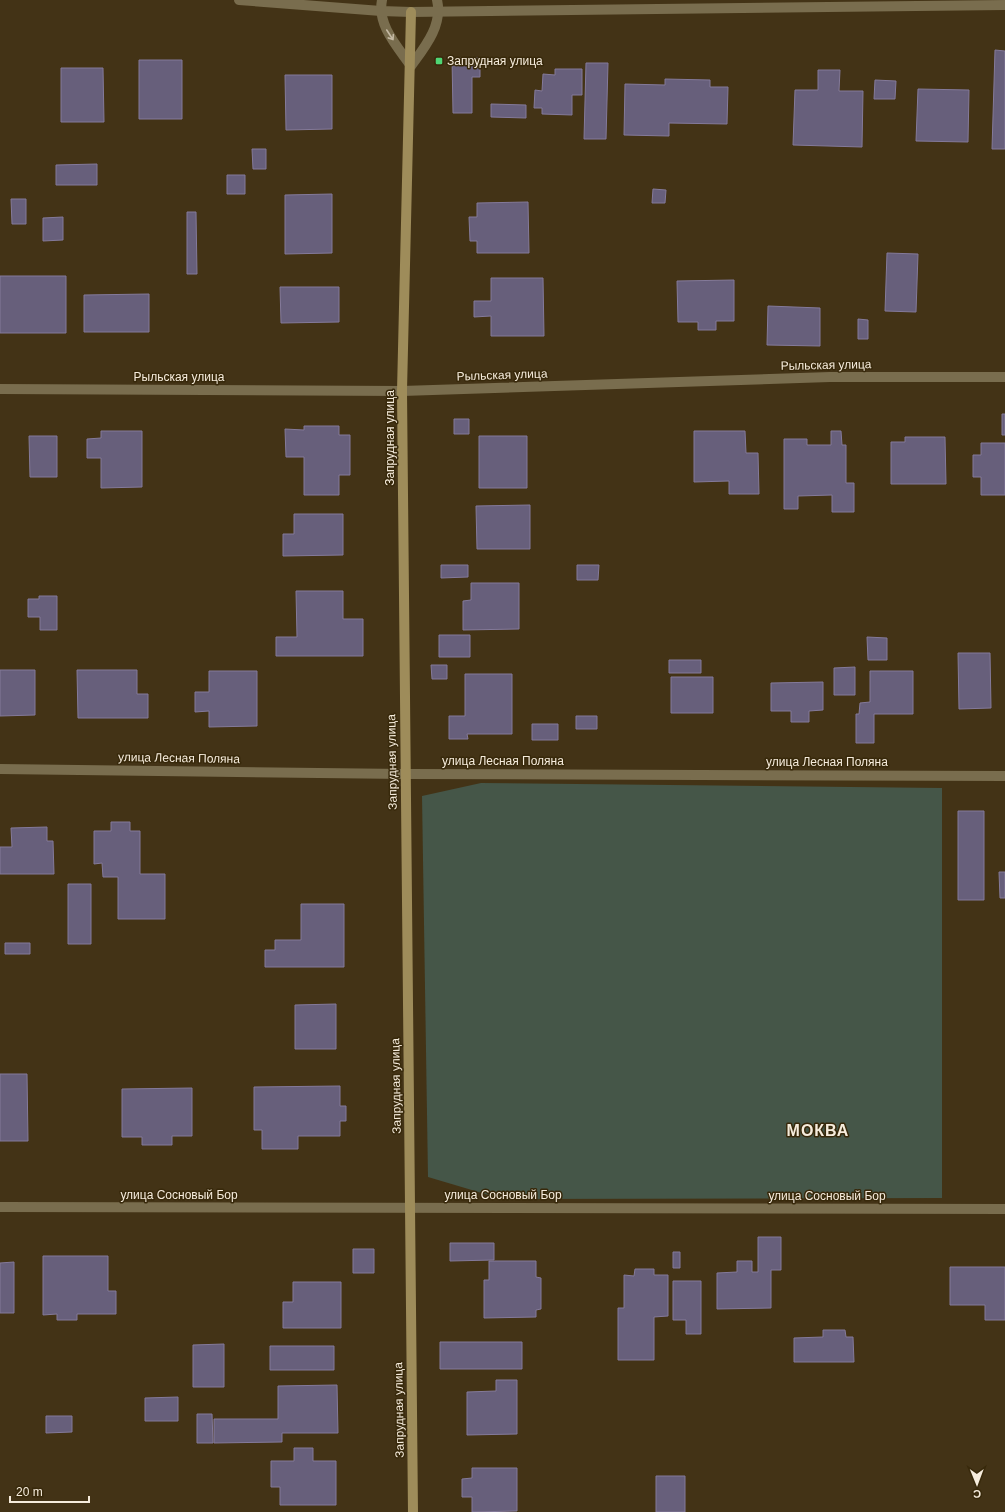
<svg xmlns="http://www.w3.org/2000/svg" width="1005" height="1512" font-family="Arial,sans-serif">
	<style>
		.green { fill: #455648 }
		.building { fill: #675f7b; stroke: #847a9a }
		.lines { fill: none; stroke-linecap: round; stroke-linejoin: round }
		.lane { stroke: #796d4e; stroke-width: 10 }
		.street { stroke: #796d4e; stroke-width: 10 }
		.secondary { stroke: #9e8c5a; stroke-width: 10 }
		.oneway { stroke: #c4b9a3 }
		.poi-dot { fill: #4fd675; stroke: #38290b; stroke-width: 1.5 }
		.labels { text-anchor: middle; dominant-baseline: central; stroke-width: 3; stroke-linejoin: round; paint-order: stroke }
		.poi-label { font-size: 12px; fill: #f6ecdc; stroke: #38290b; text-anchor: start }
		.street-label { font-size: 12px; fill: #f6ecdc; stroke: #38290b }
		.district-label { font-size: 16px; font-weight: bold; letter-spacing: 1px; fill: #f6ecdc; stroke: #38290b }
	</style>
	<rect width="100%" height="100%" fill="#433316"/>
	<path class="green" d="M481 783 942 788V1198L502 1199 428 1177 422 796Z"/>
	<path class="building" d="M995 50 1005 51V149H992Z
		M452 58H480V77H472V113H453Z
		M139 60H182V119H139Z
		M586 63H608L606 139H584Z
		M61 68H103L104 122H61Z
		M555 69H582V95H572V115L542 114V108H534L535 90 542 91 543 74 555 75Z
		M818 70H840L839 91H863L862 147 793 145 795 90H818Z
		M285 75H332V129L286 130Z
		M665 79 710 80V87H728L727 124 669 123V136L624 135 625 84 665 85Z
		M875 80 896 81 895 99H874Z
		M918 89 969 90 968 142 916 141Z
		M491 104 526 105V118L491 117Z
		M252 149H266V169H253Z
		M97 164V185H56V165Z
		M227 175H245V194H227Z
		M653 189 666 190 665 203H652Z
		M332 194V253L285 254V195Z
		M11 199H26V224H12Z
		M528 202 529 253H477V241H470L469 217H477V203Z
		M187 212H196L197 274H187Z
		M63 217V240L43 241V218Z
		M887 253 918 254 916 312 885 311Z
		M0 276H66V333H0Z
		M491 278H543L544 336H491V316L474 317V301H491Z
		M734 280V321H716V330H698V322H678L677 281Z
		M280 287H339V322L281 323Z
		M149 294V332H84V295Z
		M768 306 820 308V346L767 345Z
		M858 319 868 320V339H858Z
		M1002 414H1005V435H1002Z
		M454 419H469V434H454Z
		M304 426H339V435H350V475H339V495H304V457H286L285 429 304 430Z
		M101 431H142V487L101 488V458H87V439L101 438Z
		M694 431H745L746 453H758L759 494H729V481L694 482Z
		M831 431H841L842 445H846V483H854V512H832V495L798 496V509H784V439H807V445H831Z
		M29 436H57V477H30Z
		M479 436H527V488H479Z
		M905 437H945L946 484H891V442H905Z
		M981 443H1005V495H981V477H973V455H981Z
		M530 505V549H477L476 506Z
		M294 514H343V555L283 556V534H294Z
		M441 565H468V577L441 578Z
		M577 565H599L598 580H577Z
		M471 583H519V629L463 630V601L471 600Z
		M296 591H343V619H363V656H276V637H297Z
		M39 596H57V630H40V617H28V599H39Z
		M439 635H470V657H439Z
		M867 637 887 638V660H868Z
		M958 653H990L991 708 959 709Z
		M669 660H701V673H669Z
		M431 665H447V679H432Z
		M855 667V695H834V668Z
		M0 670H35V715L0 716Z
		M77 670H137V694H148V718H78Z
		M209 671H257V726L209 727V711L195 712V692H209Z
		M870 671H913V714H874V743H856V714H859L860 703 870 702Z
		M465 674H512V734H467L468 739H449V716H465Z
		M671 677H713V713H671Z
		M823 682V710L809 711V722H791V711H771V683Z
		M576 716H597V729H576Z
		M532 724H558V740H532Z
		M958 811H984V900H958Z
		M111 822H130V831H140V874H165V919H118V877H103L102 863 94 864V831H111Z
		M47 827V841H53L54 874H0V847H12L11 828Z
		M999 872H1005V898H1000Z
		M68 884H91V944H68Z
		M301 904H344V967H265V950H275V940H301Z
		M5 943H30V954H5Z
		M336 1004V1049H295V1005Z
		M0 1074H27L28 1141H0Z
		M340 1086V1106H346V1121H340V1136H298V1149H262V1130H254V1087Z
		M192 1088V1136H172V1145H142V1137H122V1089Z
		M758 1237H781V1270H771V1308L717 1309V1273L737 1272V1261H752V1272H758Z
		M450 1243H494V1260L450 1261Z
		M353 1249H374V1273H353Z
		M673 1252H680V1268H673Z
		M43 1256H108V1291H116V1314H77V1320H57V1314L43 1315Z
		M489 1261H536V1277L541 1278V1309L536 1310V1317L484 1318V1280H489Z
		M14 1262V1313H0V1263Z
		M950 1267H1005V1320H985V1305H950Z
		M635 1269H654V1275H668V1316L654 1317V1360H618V1308H624V1275L634 1276Z
		M673 1281H701V1334H686V1320H673Z
		M293 1282H341V1328H283V1302H293Z
		M823 1330H845L846 1337H853L854 1362H794V1338L823 1337Z
		M440 1342H522V1369H440Z
		M224 1344V1387H193V1345Z
		M270 1346H334V1370H270Z
		M496 1380H517V1434L467 1435V1392L496 1391Z
		M337 1385 338 1433H282V1442L214 1443V1419H278V1386Z
		M178 1397V1421H145V1398Z
		M197 1414H212L213 1443H197Z
		M46 1416H72V1432L46 1433Z
		M294 1448H313V1461H336V1505H280V1487H271V1461H294Z
		M472 1468H517V1511L472 1512V1497H462V1479L472 1478Z
		M656 1476H685V1512H656Z"/>
	<g class="lines">
		<path class="lane" d="M382 0C377 25 397 46 411 66 425 47 443 25 437 0"/>
		<path class="street" d="M239 0 381 11 411 12 1005 5
			M0 389 402 391 830 377H1005
			M0 769 405 774 1005 776
			M0 1207 1005 1209"/>
		<path class="secondary" d="M411 12 402 391 413 1512"/>
	</g>
	<defs><path id="oneway-shaft" d="M-6 0H5M1.5-3L5.5 0L1.5 3" fill="none" stroke-width="1.6" stroke-linecap="round" stroke-linejoin="round"/></defs>
	<use class="oneway" href="#oneway-shaft" transform="translate(390 35) rotate(57)"/>
	<rect class="poi-dot" x="435" y="57" width="8" height="8" rx="2"/>
	<g class="labels">
		<g class="poi-label">
			<text x="447" y="61">Запрудная улица</text>
		</g>
		<g class="street-label">
			<text transform="translate(826 365) rotate(-1)">Рыльская улица</text>
			<text transform="translate(502 375) rotate(-2)">Рыльская улица</text>
			<text x="179" y="377">Рыльская улица</text>
			<text transform="translate(390 438) rotate(-90)">Запрудная улица</text>
			<text transform="translate(179 758) rotate(1)">улица Лесная Поляна</text>
			<text x="503" y="761">улица Лесная Поляна</text>
			<text transform="translate(392 762) rotate(-91)">Запрудная улица</text>
			<text x="827" y="762">улица Лесная Поляна</text>
			<text transform="translate(396 1086) rotate(-91)">Запрудная улица</text>
			<text x="179" y="1195">улица Сосновый Бор</text>
			<text x="503" y="1195">улица Сосновый Бор</text>
			<text x="827" y="1196">улица Сосновый Бор</text>
			<text transform="translate(399 1410) rotate(-91)">Запрудная улица</text>
		</g>
		<g class="district-label">
			<text x="818" y="1130">МОКВА</text>
		</g>
	</g>
	<g transform="translate(977 1484) rotate(179)" stroke="#38290b" stroke-width="3" paint-order="stroke">
	<path d="M0-3L7 15L0 10L-7 15Z" fill="#f6ecdc"/>
	<text y="-6" font-size="11" font-weight="bold" text-anchor="middle" fill="#f6ecdc">С</text>
	</g>
	<path d="M10 1496v6h79v-6" fill="none" stroke="#f6ecdc" stroke-width="2"/>
	<text x="16" y="1496" font-size="12" fill="#f6ecdc" stroke="#38290b" stroke-width="3" paint-order="stroke">20 m</text>
</svg>
